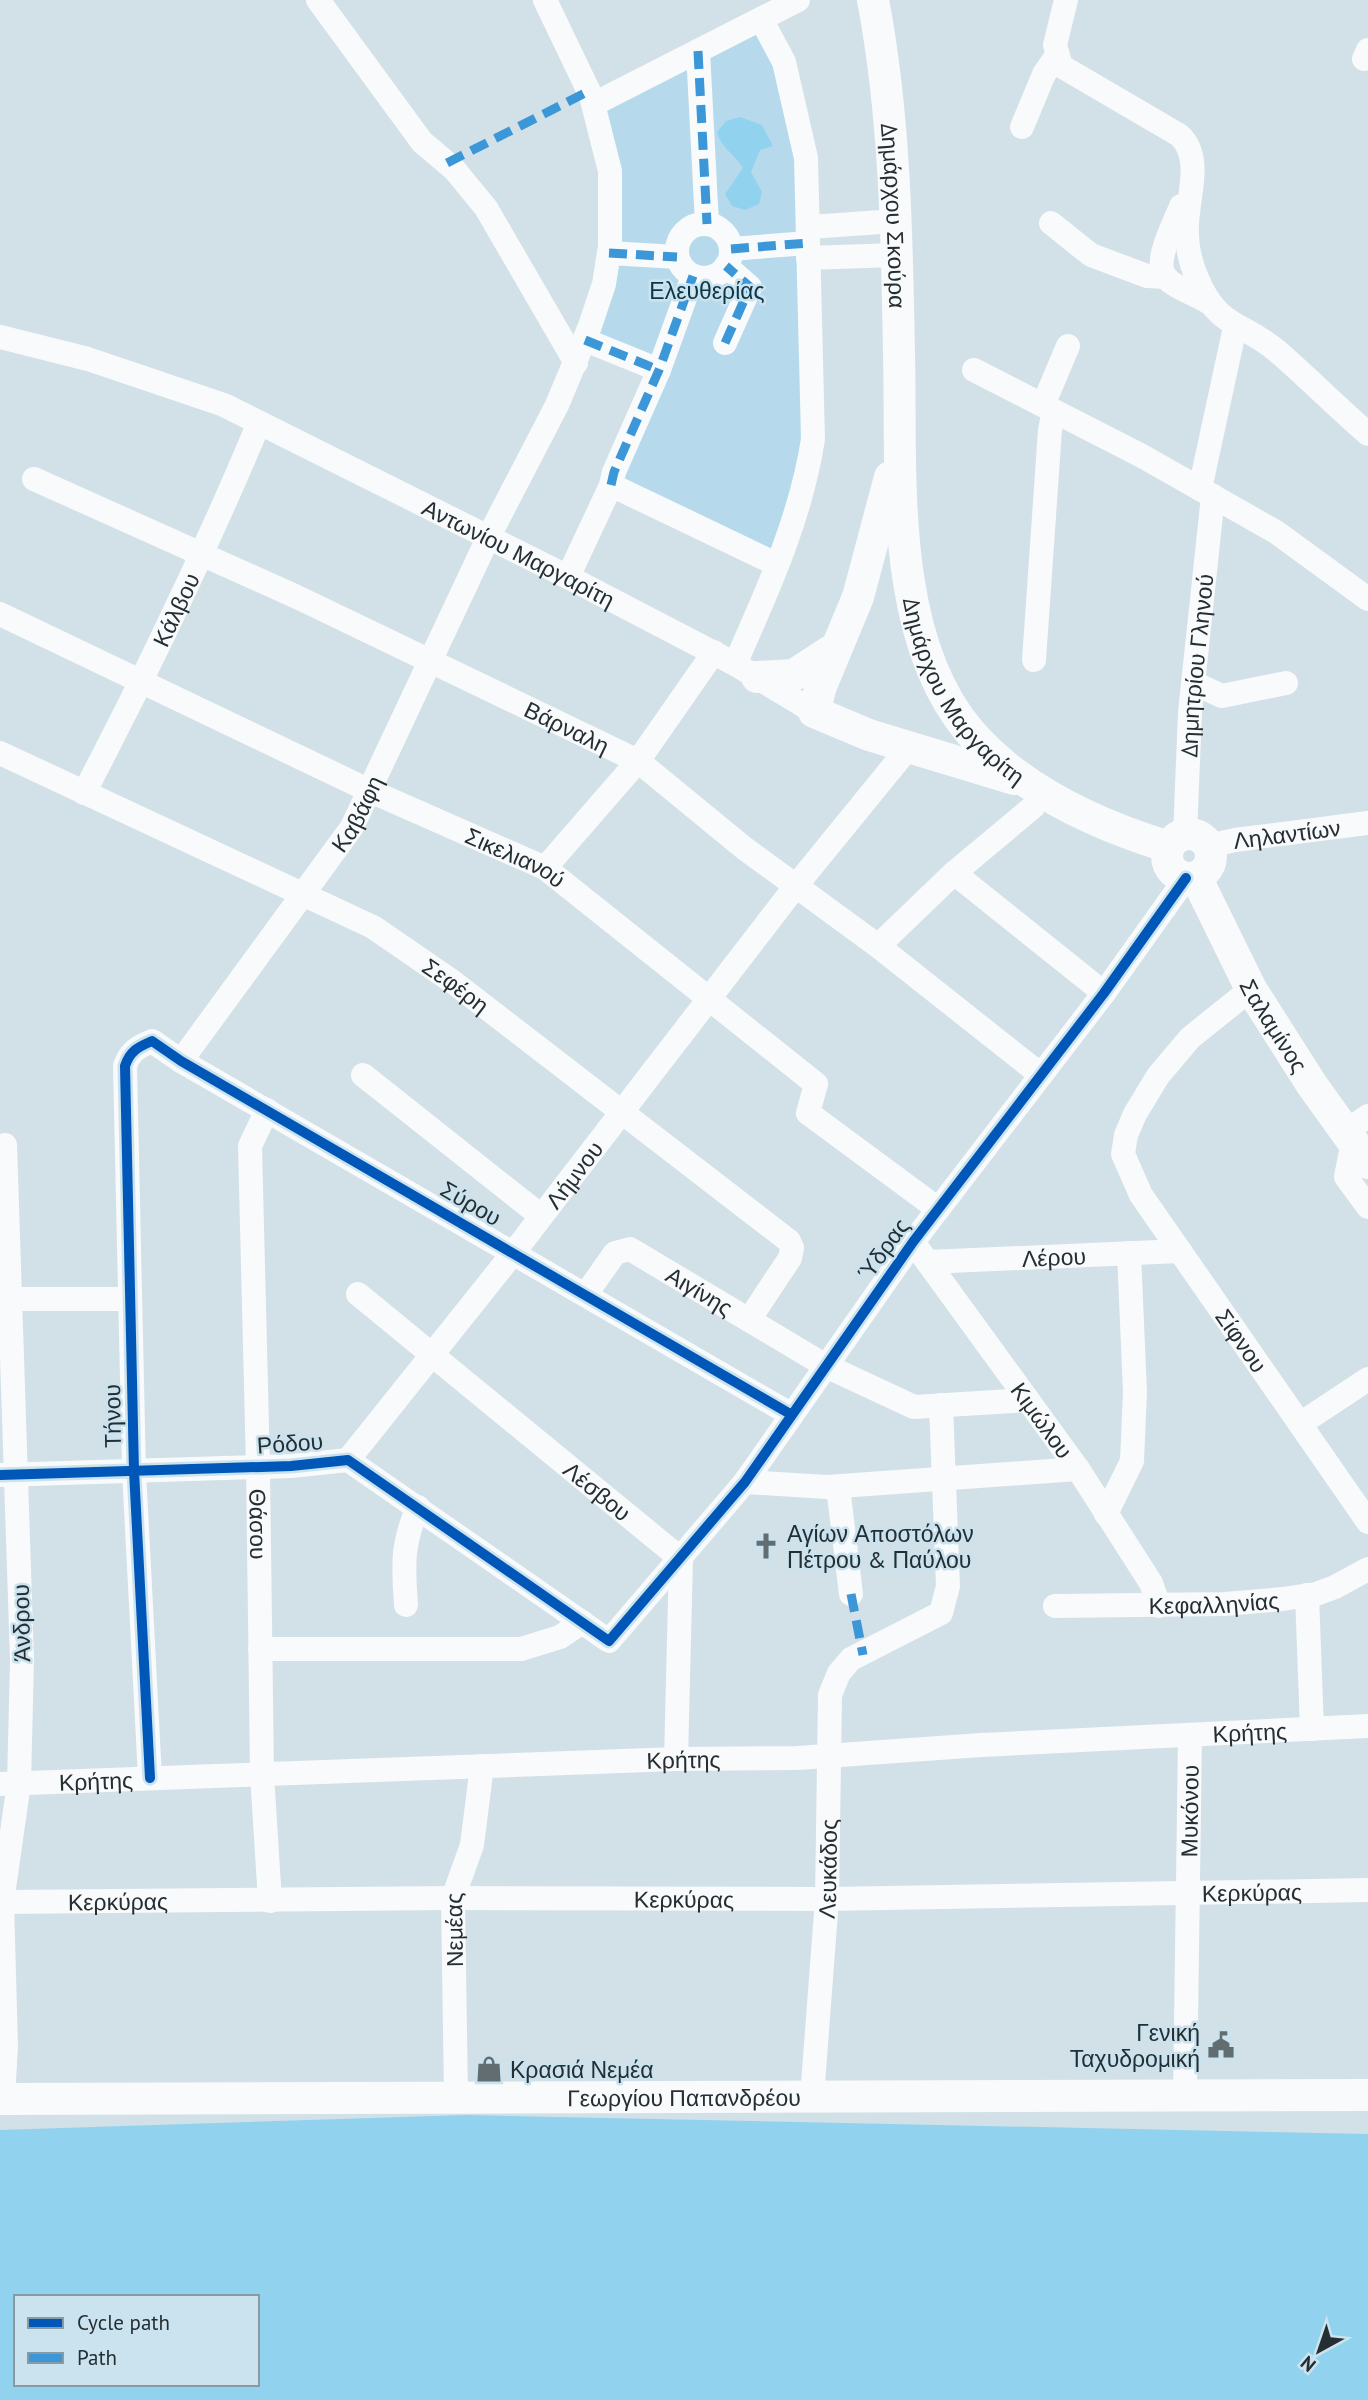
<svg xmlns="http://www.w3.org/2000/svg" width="1368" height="2400" font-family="'PT Sans',sans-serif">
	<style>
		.green { fill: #b6daeb }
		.water { fill: #91d2ef; fill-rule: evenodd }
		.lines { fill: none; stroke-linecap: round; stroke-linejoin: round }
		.minor { stroke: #f8fafb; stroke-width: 24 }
		.major { stroke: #f8fafb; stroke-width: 32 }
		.quiet { stroke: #3b97d8; stroke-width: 9; stroke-dasharray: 18 9; stroke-linecap: butt }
		.cycleway-casing { stroke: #cae3ef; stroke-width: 15 }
		.cycleway { stroke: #0057b8; stroke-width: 10 }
		.labels { text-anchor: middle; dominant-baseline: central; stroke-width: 5; stroke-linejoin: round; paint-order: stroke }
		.street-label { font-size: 23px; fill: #252f33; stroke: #cae3ef }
		.park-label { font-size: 23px; fill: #0d3545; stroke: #cae3ef }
		.poi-label { font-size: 23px; fill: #252f33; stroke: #cae3ef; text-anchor: start }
	</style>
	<rect width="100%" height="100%" fill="#d2e0e7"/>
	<path class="green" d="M761 19 798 112 813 439 776 564 612 485 569 547 648 375 582 348 604 284 596 110Z"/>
	<path class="water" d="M740 117 762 125 773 146 760 150 751 172 762 192 759 204 745 210 732 206 725 194 743 168C735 155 720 146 717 132L726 121Z
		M466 2115 1368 2134V2400H0V2130ZM16 2297H257V2384H16Z"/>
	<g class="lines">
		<g class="minor">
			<path d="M318 0 422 142 454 169 486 208 576 363"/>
			<path d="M1066 0 1055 45 1061 66 1179 135C1204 157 1187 198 1187 226 1186 244 1190 262 1197 278 1218 329 1243 322 1277 351 1308 378 1337 407 1368 434"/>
			<path d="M698 51 707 224"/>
			<path d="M1364 59 1368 50"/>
			<path d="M594 104 798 0"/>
			<path d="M1022 127 1044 74 1056 57"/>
			<path d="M1181 206C1175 223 1151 264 1167 279 1179 290 1198 295 1211 304"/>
			<path d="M1051 223 1091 255 1147 276 1166 277"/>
			<circle cx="704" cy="251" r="27"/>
			<path d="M810 227 895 221"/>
			<path d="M731 249 808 243"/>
			<path d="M609 253 677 257"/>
			<path d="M808 258 896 255"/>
			<path id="s1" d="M0 337 88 359 224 405 568 577 735 664 814 712"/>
			<path d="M585 340 659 370"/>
			<path d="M725 343 750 287 726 266"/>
			<path d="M974 370 1142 456 1276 532 1368 599"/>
			<path d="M1043 405 1068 346"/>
			<path id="s2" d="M34 479 297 597 638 761 744 848 878 946 1041 1075"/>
			<path d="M611 485 614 472 659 370 693 276"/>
			<path d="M1200 489 1235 327"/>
			<path d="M568 577 611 485 776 564"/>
			<path id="s3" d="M0 614 368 790 545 868 816 1084 808 1113 938 1209"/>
			<path d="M1034 660 1050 430 1054 411"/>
			<path d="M735 664C767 592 801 518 813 439L806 158 784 62 761 19"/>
			<path d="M1193 683 1222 696 1286 683"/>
			<path id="s4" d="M0 753 373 927 453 982 789 1241 792 1248 790 1258 749 1320"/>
			<path id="s5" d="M84 793C148 671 206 549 259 423"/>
			<path id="s6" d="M1185 835 1190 712 1213 496"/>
			<path id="s7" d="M1208 846 1235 840 1368 823"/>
			<path d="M545 868 638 761 714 652"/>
			<path d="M954 873 1104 993"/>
			<path d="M878 946 954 873 1033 807"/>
			<path id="s8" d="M1251 989 1190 1038 1158 1076 1135 1114 1126 1135 1123 1154 1141 1195 1368 1522"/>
			<path id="s9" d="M181 1061 352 827 488 538 557 405 590 326 604 284 610 246V171L591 96 545 0"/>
			<path d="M363 1075 541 1216"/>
			<path id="s10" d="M267 1110 250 1146 258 1467 262 1774 270 1901"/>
			<path d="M1345 1132 1368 1116"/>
			<path d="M1350 1156 1346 1177 1368 1207"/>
			<path id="s11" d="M913 1242 1078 1469 1151 1583 1159 1606"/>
			<path id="s12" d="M928 1262 1180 1251"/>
			<path id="s13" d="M358 1294 681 1559 676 1759"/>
			<path id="s14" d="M586 1294 615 1253 630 1249 826 1366 914 1407 1028 1400"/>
			<path d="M10 1299H130"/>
			<path d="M1300 1424 1368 1379"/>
			<path id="s15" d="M348 1460 514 1252 795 887 909 747"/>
			<path d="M0 1475 291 1466 348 1460 609 1641 745 1482 913 1242 1104 993 1186 878"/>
			<path d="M745 1482 827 1487 1078 1469"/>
			<path d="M838 1487 851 1594"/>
			<path d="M1106 1514 1132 1461 1135 1392 1129 1253"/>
			<path d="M1307 1595 1312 1729"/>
			<path d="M406 1605C403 1565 402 1544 418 1507"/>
			<path id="s16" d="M1055 1606 1225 1604 1283 1599 1316 1594 1335 1587 1368 1569"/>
			<path d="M260 1649H521L560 1637 582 1622"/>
			<path d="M150 1778 134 1471 125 1066C130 1051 138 1047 152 1041L181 1061 792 1415"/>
			<path id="s17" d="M0 1784 676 1759 798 1758 981 1745 1368 1726"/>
			<path id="s18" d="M2 1902 453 1898 827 1899 1368 1890"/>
			<path id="s19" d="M1185 2096 1190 1737"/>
			<path id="s20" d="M812 2097 827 1899 830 1695 839 1673 851 1659 941 1613 948 1586 941 1405"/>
			<path id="s21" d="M456 2098 453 1898 472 1845 482 1766"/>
			<path d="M3 2099 6 2046 2 1902 19 1783 22 1660 5 1145"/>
		</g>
		<g class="major">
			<path id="s22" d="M873 0C895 115 897 237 899 354 902 471 888 636 970 732 1020 790 1097 825 1169 847"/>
			<path d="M890 477 858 597 821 686 814 712 869 735 1014 779"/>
			<path d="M757 677 794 675 837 647"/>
			<circle cx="1189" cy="856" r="22"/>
			<path id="s23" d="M1196 877 1251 989 1312 1085 1368 1163"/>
			<path id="s24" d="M0 2099 1368 2095"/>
		</g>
		<path class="quiet" d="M698 51 707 224
			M447 163 589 91
			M731 249 808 243
			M609 253 677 257
			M585 340 659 370
			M725 343 750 287 726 266
			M611 485 614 472 659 370 693 276
			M851 1594 863 1655"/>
		<g class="cycleway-casing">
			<path id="cycleway" d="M0 1475 291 1466 348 1460 609 1641 745 1482 913 1242 1104 993 1186 878
				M150 1778 134 1471 125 1066C130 1051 138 1047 152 1041L181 1061 792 1415"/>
		</g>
		<use href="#cycleway" class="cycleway"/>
	</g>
	<defs>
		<g id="church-bare" transform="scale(2.1)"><path d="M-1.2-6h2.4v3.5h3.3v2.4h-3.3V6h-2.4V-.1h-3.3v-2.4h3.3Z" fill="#626d72" stroke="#cae3ef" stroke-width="2.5" paint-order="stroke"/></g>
		<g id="civic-bare" transform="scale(2.1)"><path d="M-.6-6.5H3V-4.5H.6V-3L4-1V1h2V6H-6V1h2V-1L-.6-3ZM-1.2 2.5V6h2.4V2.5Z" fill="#626d72" stroke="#cae3ef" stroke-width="2.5" paint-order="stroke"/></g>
		<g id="shop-bare" transform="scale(2.1)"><path d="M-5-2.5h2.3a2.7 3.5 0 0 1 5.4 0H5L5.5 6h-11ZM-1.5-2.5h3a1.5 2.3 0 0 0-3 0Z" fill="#626d72" stroke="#cae3ef" stroke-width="2.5" paint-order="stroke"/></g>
	</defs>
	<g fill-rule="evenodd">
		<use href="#church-bare" x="766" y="1546"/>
		<use href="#civic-bare" x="1221" y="2045"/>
		<use href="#shop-bare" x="489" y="2069"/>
	</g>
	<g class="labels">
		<g class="street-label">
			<text stroke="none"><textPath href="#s22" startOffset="217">Δημάρχου Σκούρα</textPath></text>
			<text stroke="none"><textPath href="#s1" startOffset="564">Αντωνίου Μαργαρίτη</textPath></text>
			<text stroke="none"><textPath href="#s5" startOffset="205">Κάλβου</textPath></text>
			<text stroke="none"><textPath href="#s6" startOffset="170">Δημητρίου Γληνού</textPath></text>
			<text stroke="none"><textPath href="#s22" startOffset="709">Δημάρχου Μαργαρίτη</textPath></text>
			<text stroke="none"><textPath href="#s2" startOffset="588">Βάρναλη</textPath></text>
			<text stroke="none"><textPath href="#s9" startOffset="304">Καβάφη</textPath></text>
			<text stroke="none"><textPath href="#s7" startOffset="80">Ληλαντίων</textPath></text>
			<text stroke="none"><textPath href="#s3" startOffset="570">Σικελιανού</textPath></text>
			<text stroke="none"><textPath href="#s4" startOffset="513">Σεφέρη</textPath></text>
			<text stroke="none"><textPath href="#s23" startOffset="168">Σαλαμίνος</textPath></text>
			<text stroke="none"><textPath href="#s15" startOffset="364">Λήμνου</textPath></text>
			<text transform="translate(471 1203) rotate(30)">Σύρου</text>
			<text transform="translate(883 1249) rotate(-54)">Ύδρας</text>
			<text stroke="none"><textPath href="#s12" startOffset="126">Λέρου</textPath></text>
			<text stroke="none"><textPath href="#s14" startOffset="147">Αιγίνης</textPath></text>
			<text stroke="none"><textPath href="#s8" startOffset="436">Σίφνου</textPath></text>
			<text transform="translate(112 1416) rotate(-91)">Τήνου</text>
			<text stroke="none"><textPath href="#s11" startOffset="220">Κιμώλου</textPath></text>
			<text transform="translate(290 1443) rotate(-4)">Ρόδου</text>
			<text stroke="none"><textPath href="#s13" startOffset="310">Λέσβου</textPath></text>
			<text stroke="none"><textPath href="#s10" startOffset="418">Θάσου</textPath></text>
			<text stroke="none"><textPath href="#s16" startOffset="159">Κεφαλληνίας</textPath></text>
			<text transform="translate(21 1623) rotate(-91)">Άνδρου</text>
			<text stroke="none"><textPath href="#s17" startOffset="1251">Κρήτης</textPath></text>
			<text stroke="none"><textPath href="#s17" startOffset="684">Κρήτης</textPath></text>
			<text stroke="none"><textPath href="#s17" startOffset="96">Κρήτης</textPath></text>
			<text stroke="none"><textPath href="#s19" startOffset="285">Μυκόνου</textPath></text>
			<text stroke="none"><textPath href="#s20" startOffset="229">Λευκάδος</textPath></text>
			<text stroke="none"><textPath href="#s18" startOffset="1250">Κερκύρας</textPath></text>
			<text stroke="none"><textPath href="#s18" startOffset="682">Κερκύρας</textPath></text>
			<text stroke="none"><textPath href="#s18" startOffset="116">Κερκύρας</textPath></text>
			<text stroke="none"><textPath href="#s21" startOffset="168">Νεμέας</textPath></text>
			<text stroke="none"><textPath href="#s24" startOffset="684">Γεωργίου Παπανδρέου</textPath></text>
		</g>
		<g class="park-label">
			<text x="707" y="290">Ελευθερίας</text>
		</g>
		<g class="poi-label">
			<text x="787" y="1533">Αγίων Αποστόλων<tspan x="787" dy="26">Πέτρου &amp; Παύλου</tspan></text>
			<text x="1200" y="2032" text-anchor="end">Γενική<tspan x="1200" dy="26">Ταχυδρομική</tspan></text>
			<text x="510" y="2069">Κρασιά Νεμέα</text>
		</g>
	</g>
	<rect x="14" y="2295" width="245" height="91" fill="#cae3ef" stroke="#889ba4" stroke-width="2"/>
	<rect x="28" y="2318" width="35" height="10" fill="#0057b8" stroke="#889ba4" stroke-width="2"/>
	<text x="77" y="2330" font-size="21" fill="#252f33">Cycle path</text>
	<rect x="28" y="2353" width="35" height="10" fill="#3b97d8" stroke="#889ba4" stroke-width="2"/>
	<text x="77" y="2365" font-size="21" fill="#252f33">Path</text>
	<g transform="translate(1319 2351) rotate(220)" stroke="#cae3ef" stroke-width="5" paint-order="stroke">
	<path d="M0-5L12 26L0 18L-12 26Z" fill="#252f33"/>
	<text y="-10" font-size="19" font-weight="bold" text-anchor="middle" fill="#252f33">N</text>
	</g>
</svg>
